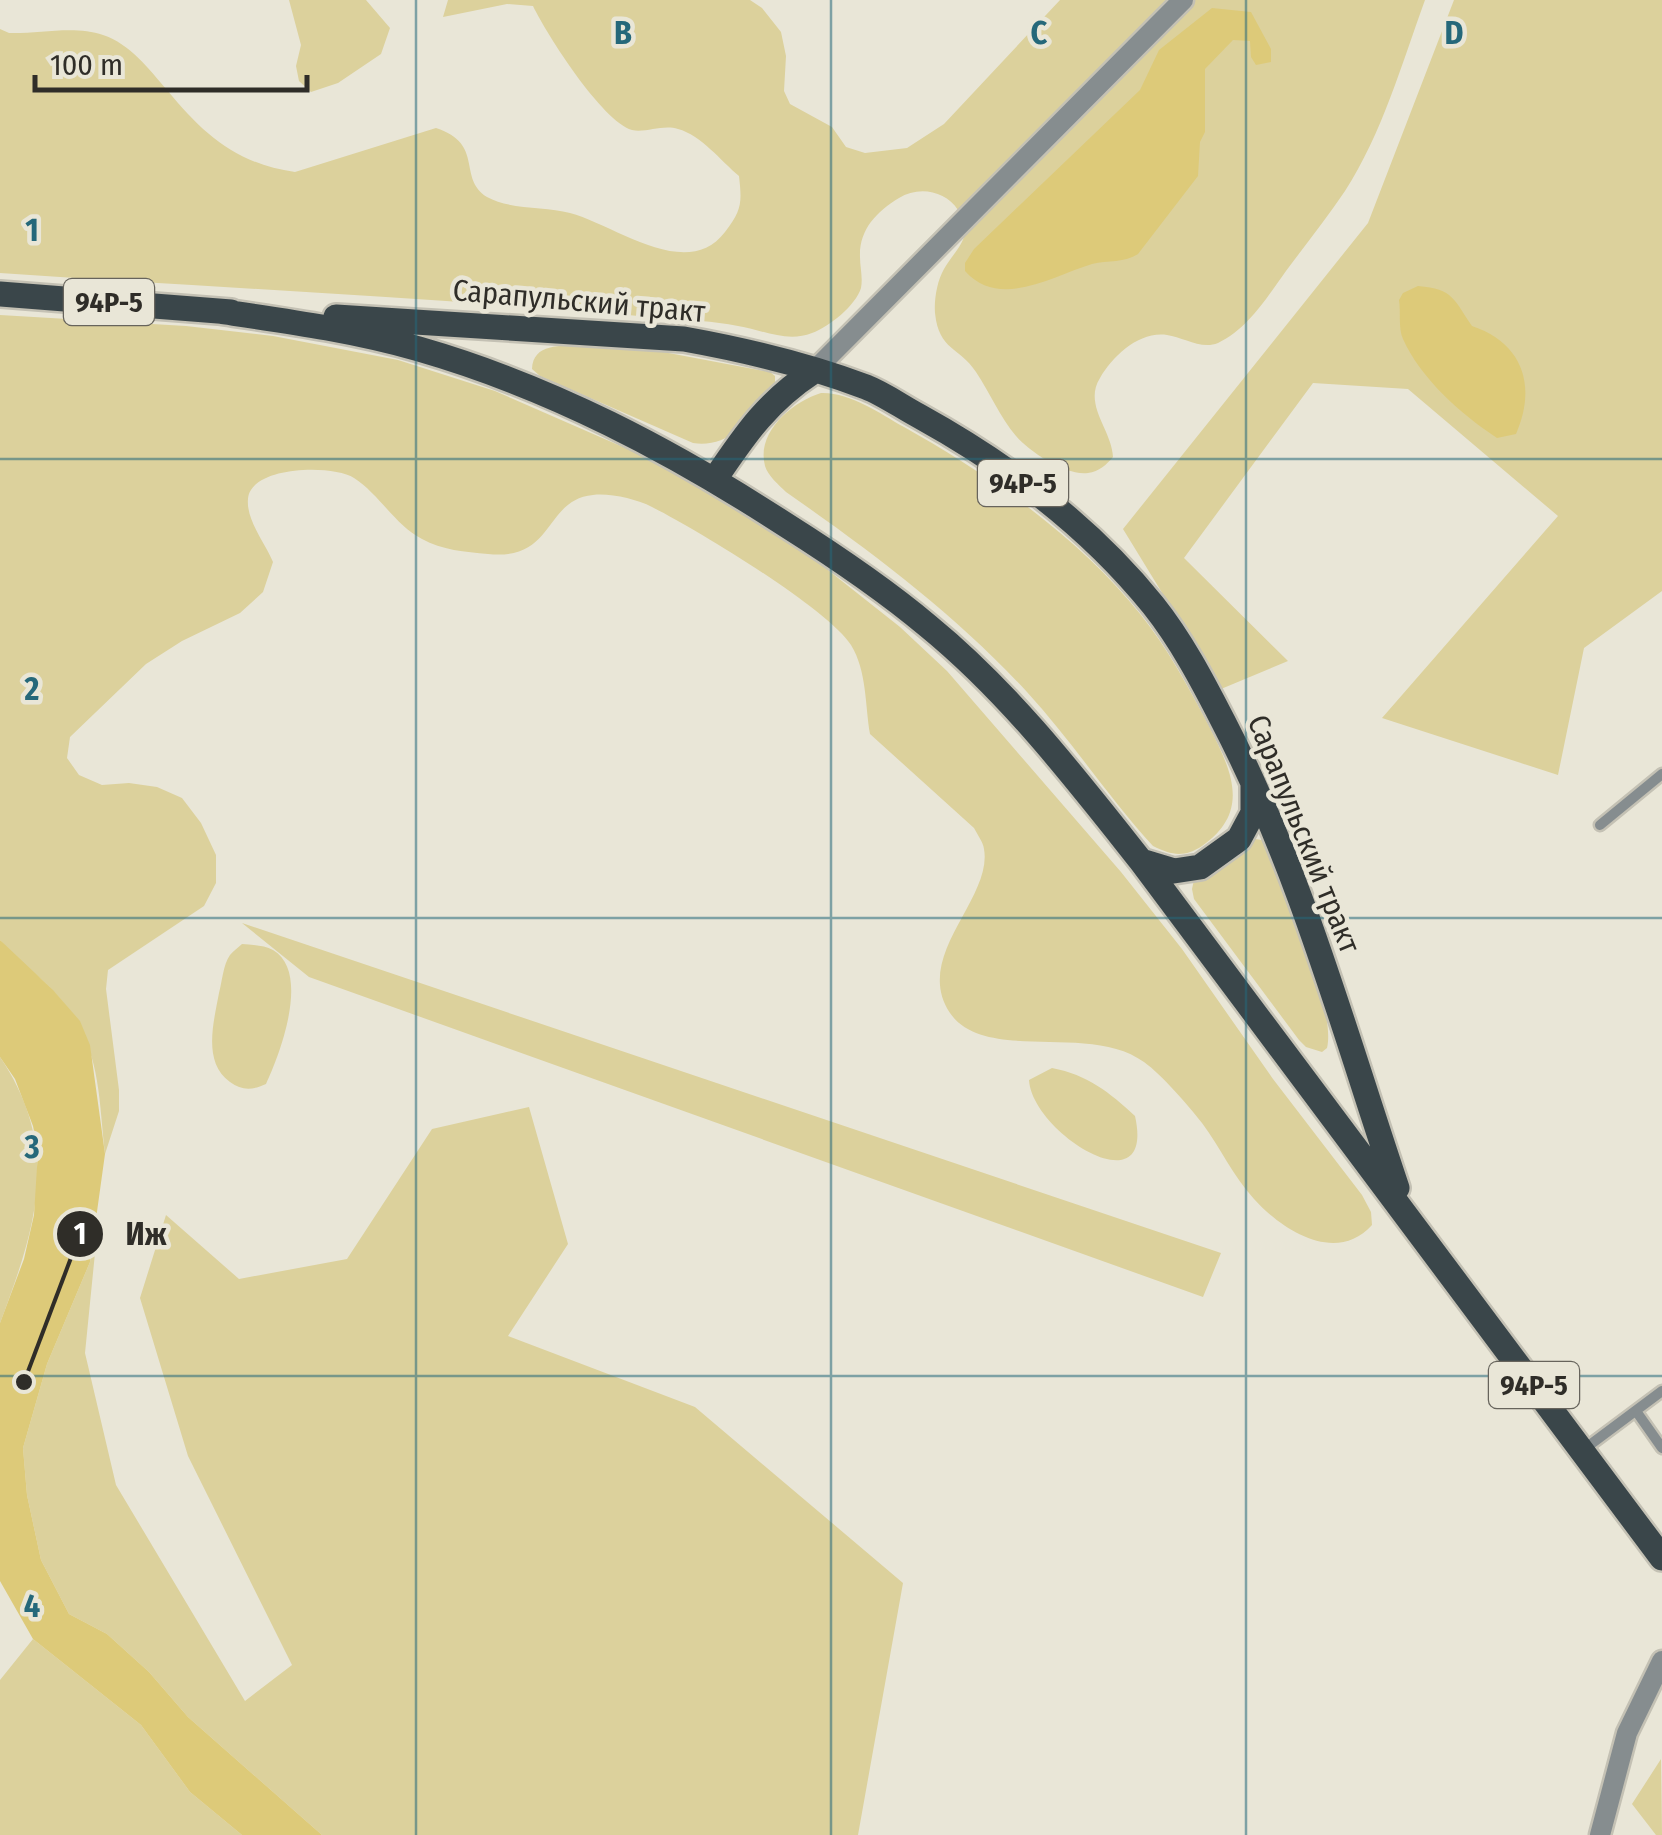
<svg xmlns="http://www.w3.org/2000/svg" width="1662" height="1835" font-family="'Fira Sans Condensed',sans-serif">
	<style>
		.green { fill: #dcd19c }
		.water { fill: #ddca79 }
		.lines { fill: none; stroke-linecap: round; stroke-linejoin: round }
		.service-casing { stroke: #c4c1b4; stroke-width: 15 }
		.minor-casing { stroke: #c4c1b4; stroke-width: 25 }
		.tertiary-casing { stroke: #c4c1b4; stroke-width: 25 }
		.primary-casing { stroke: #c4c1b4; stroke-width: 30 }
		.service { stroke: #868d8f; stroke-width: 10 }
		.minor { stroke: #868d8f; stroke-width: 20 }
		.tertiary { stroke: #868d8f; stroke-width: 20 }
		.primary { stroke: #3a464a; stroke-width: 25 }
		.grid { fill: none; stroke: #25687a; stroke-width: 2.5; stroke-opacity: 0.55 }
		.labels { text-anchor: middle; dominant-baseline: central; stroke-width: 9; stroke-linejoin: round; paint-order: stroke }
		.shield { fill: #e9e6d7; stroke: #67645c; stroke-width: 2.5 }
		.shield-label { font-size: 28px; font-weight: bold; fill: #2f2d28 }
		.street-label { font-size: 30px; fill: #2f2d28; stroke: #e9e6d7 }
		.grid-label { font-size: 32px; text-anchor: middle; font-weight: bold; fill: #25687a; stroke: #e9e6d7; stroke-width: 9; stroke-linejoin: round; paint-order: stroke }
		.leader { fill: none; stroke: #2f2d28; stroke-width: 4 }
		.callout-dot { fill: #2f2d28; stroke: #e9e6d7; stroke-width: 4 }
		.mark-label { font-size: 30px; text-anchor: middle; font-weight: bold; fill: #fff }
		.callout-label { font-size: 32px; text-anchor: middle; font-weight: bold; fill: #2f2d28; stroke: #e9e6d7; stroke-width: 9; stroke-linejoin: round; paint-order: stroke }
	</style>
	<rect width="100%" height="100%" fill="#e9e6d7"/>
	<path class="green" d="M289 0H366L390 28 381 54 338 83 311 92 299 81 296 66 301 45Z
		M448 0H750L762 8 781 32 786 56 784 91 790 104 832 127 846 147 865 153 907 148 944 124 1060 0H1425C1402 63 1382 134 1345 191 1327 218 1306 244 1286 271 1268 296 1248 329 1218 343 1201 350 1183 337 1167 335 1139 331 1113 356 1100 378 1083 405 1112 430 1113 457 1107 464 1099 472 1088 473 1066 476 1030 452 1016 436 1000 417 990 393 976 372 959 346 939 351 935 313 934 300 937 281 944 269 956 248 976 236 958 210 945 190 918 186 899 198 876 212 859 230 860 257 860 267 863 278 861 288 856 305 829 327 812 333 787 343 763 330 738 326 713 321 688 320 663 318 443 298 221 288 0 273V29L9 33C38 34 75 25 103 35 130 44 149 69 167 90 203 134 237 164 295 172L436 128C485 144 457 178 487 197 510 210 545 206 570 213 615 225 687 282 725 232 742 210 742 203 739 176 721 161 701 135 678 129 663 124 646 133 632 130 602 121 547 35 533 6L507 4 443 17Z
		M1454 0H1662V591L1584 648 1558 775 1382 718 1558 516 1408 389 1313 383 1184 558 1288 661 1221 689 1123 529 1368 223Z
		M0 315 186 326 273 336 398 360 495 391 639 454 785 536 900 627 947 671 1121 872 1182 949 1273 1079 1362 1195 1371 1212 1372 1225C1336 1265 1282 1230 1254 1199 1233 1176 1220 1147 1202 1123 1188 1105 1162 1075 1144 1062 1090 1022 985 1064 950 1013 912 956 993 899 984 849 983 842 977 834 974 828L870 734C865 705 867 671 851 645 827 608 696 529 652 507 636 499 610 493 593 495 543 500 556 561 488 554 465 552 442 550 422 539 395 525 379 494 354 478 332 464 250 466 248 499 246 520 265 543 273 562L263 592 240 613 182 641 146 664 70 737 67 758 79 775 102 785 129 783 157 787 182 798 201 823 216 855V883L204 906 108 970 106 989 119 1090V1111L105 1154C98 1091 101 1044 56 994 39 974 16 961 0 940Z
		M582 345 658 351 770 372 775 376V383C758 414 732 449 693 443L540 376 532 369C533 343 561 346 582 345Z
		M821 393C850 392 879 413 904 427 990 475 1080 538 1141 615 1168 649 1189 688 1209 726 1231 770 1252 811 1202 846 1184 858 1171 855 1153 846 1108 797 1072 741 1027 692 955 614 872 552 786 492 779 485 768 476 765 466 756 432 792 402 821 393Z
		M1255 839 1262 840 1266 847C1281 892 1337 1006 1327 1048L1322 1052 1306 1047 1299 1040 1194 899 1192 889 1194 880 1228 863Z
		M242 923 1221 1253 1203 1297 309 977Z
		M242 944C252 945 264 945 273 950 311 972 280 1054 266 1084 253 1090 242 1091 230 1082 202 1062 214 1021 219 993 222 982 223 965 230 955 233 951 238 948 242 944Z
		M0 1057C62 1149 36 1227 0 1323Z
		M1052 1068C1088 1075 1109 1092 1135 1116 1156 1210 1032 1133 1029 1080Z
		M529 1107 568 1244 508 1336 695 1407 903 1583 858 1835H322L188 1717 149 1672 107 1634 69 1614 41 1560 27 1495 23 1448 47 1364 90 1262 99 1213 85 1353 116 1485 245 1701 292 1665 188 1456 140 1298 166 1215 239 1279 347 1259 432 1129Z
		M33 1639 141 1725 190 1792 242 1835H0V1680Z
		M1661 1759 1662 1835H1656L1632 1804Z"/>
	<path class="water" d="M1212 8 1251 12 1271 49V62L1256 65 1251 57 1250 41 1233 40 1205 69V132L1200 142 1198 176 1138 254C1125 263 1108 260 1092 264 1052 276 1000 310 965 271V263L974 249 1140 90 1159 50Z
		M1418 286C1454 289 1454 300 1472 326 1523 343 1537 386 1516 434L1497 438C1461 414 1421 379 1403 339 1398 328 1401 312 1399 300L1403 293Z
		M0 940 53 990 80 1021 90 1045 105 1154 90 1262 47 1364 23 1448 27 1495 41 1560 69 1614 107 1634 149 1672 188 1717 322 1835H242L190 1792 141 1725 33 1639 0 1581V1323L24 1259 34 1215 38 1151 33 1126 15 1079 0 1057Z"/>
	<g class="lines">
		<g class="service-casing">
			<path id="service" d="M1600 825 1662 774
				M1636 1411 1662 1448
				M1583 1450 1662 1391"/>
		</g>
		<g class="minor-casing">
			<path id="minor" d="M1600 1835 1627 1733 1662 1661"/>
		</g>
		<g class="tertiary-casing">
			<path id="tertiary" d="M814 371 1183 0"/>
		</g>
		<g class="primary-casing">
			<path id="primary" d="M0 294 231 312
				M218 311C286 321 353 330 419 349 551 387 672 451 786 525 835 556 884 589 928 626 1010 693 1076 779 1141 861L1662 1558
				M336 317 684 339C745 350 808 365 866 387 884 394 902 407 919 416 1006 464 1090 527 1153 605 1181 640 1203 682 1223 721 1300 869 1344 1031 1397 1188
				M715 479C746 433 768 401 814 371
				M1141 861 1174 871 1200 867 1239 839 1253 813V786"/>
		</g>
		<use href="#service" class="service"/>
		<use href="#minor" class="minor"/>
		<use href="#tertiary" class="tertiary"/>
		<use href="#primary" class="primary"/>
	</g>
	<path class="grid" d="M416 0V1835M831 0V1835M1246 0V1835M0 459H1662M0 918H1662M0 1376H1662"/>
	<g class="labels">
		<g class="shield">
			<rect x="64" y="279" width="90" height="46" rx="8"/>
			<rect x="978" y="460" width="90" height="46" rx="8"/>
			<rect x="1489" y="1362" width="90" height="46" rx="8"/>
		</g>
		<g class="shield-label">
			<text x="109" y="302">94Р-5</text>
			<text x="1023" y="483">94Р-5</text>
			<text x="1534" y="1385">94Р-5</text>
		</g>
		<g class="street-label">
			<text transform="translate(579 301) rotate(5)">Сарапульский тракт</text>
			<text transform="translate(1304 834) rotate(68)">Сарапульский тракт</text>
		</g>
	</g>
	<g class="grid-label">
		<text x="623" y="44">B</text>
		<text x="1039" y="44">C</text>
		<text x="1454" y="44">D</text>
		<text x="32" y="241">1</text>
		<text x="32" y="700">2</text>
		<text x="32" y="1158">3</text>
		<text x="32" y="1617">4</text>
	</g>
	<path class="leader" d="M24 1382L80 1234"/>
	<g class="callout-dot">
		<circle cx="24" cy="1382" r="10"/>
		<circle cx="80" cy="1234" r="25"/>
	</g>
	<g class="mark-label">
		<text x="80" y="1244">1</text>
	</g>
	<g class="callout-label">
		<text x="146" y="1245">Иж</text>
	</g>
	<path d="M35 75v15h272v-15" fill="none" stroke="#2f2d28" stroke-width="5"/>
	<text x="50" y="75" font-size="30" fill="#2f2d28" stroke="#e9e6d7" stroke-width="8" paint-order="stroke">100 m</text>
</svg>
